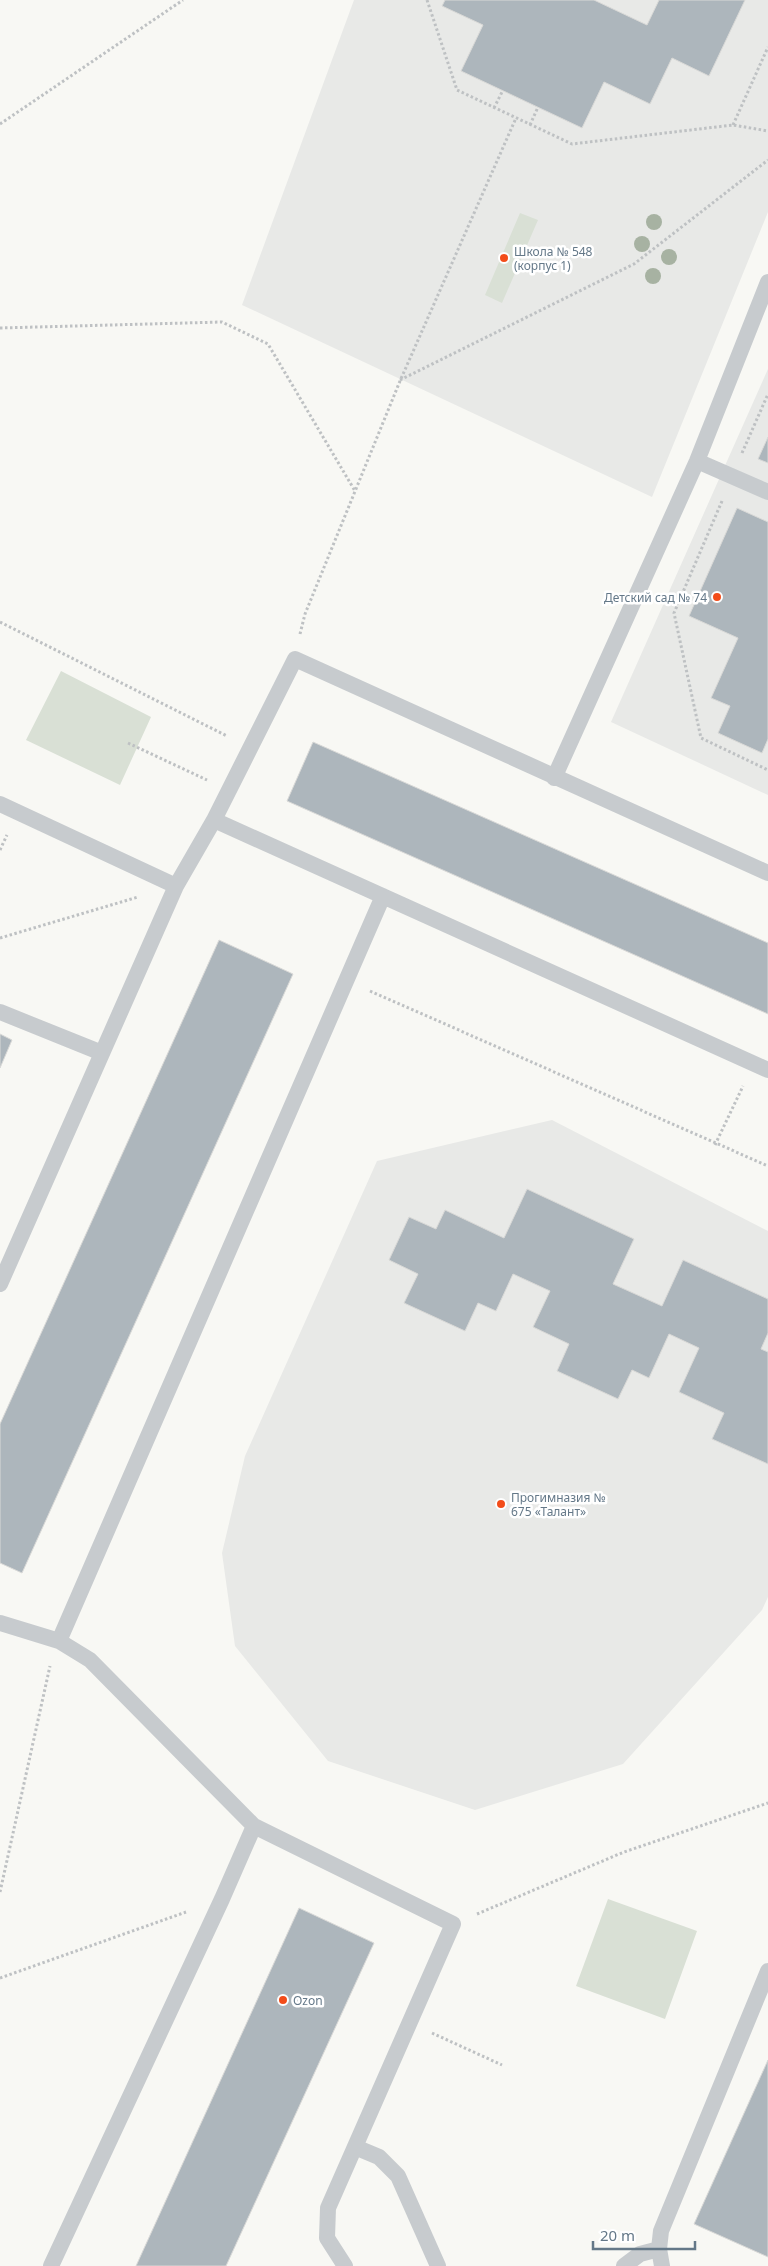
<svg xmlns="http://www.w3.org/2000/svg" width="768" height="2266" font-family="'Noto Sans',sans-serif">
	<style>
		.built { fill: #e8e9e7 }
		.green { fill: #d9e0d5 }
		.building { fill: #adb6bc; stroke: #d9d9d7 }
		.lines { fill: none; stroke-linecap: round; stroke-linejoin: round }
		.path { stroke: #bec1c3; stroke-width: 3; stroke-dasharray: 2.5 2.5; stroke-linecap: butt }
		.lane { stroke: #c7cbce; stroke-width: 16 }
		.tree { fill: #a7b2a2 }
		.poi-dot { fill: #f34c19; stroke: #fff; stroke-width: 2 }
		.labels { text-anchor: middle; dominant-baseline: central; stroke-width: 5; stroke-linejoin: round; paint-order: stroke }
		.poi-label { font-size: 12px; fill: #647888; stroke: #fff; text-anchor: start }
	</style>
	<rect width="100%" height="100%" fill="#f8f8f4"/>
	<path class="built" d="M354 0H768V212L652 497 242 305Z
		M768 369V795L611 722Z
		M552 1120 768 1231V1597L762 1610 623 1764 475 1810 328 1761 235 1646 222 1553 245 1456 377 1161Z"/>
	<path class="green" d="M520 213 538 220 502 303 485 295Z
		M61 671 151 717 120 785 26 740Z
		M608 1899 697 1931 665 2019 576 1986Z"/>
	<path class="building" d="M445 0H594L647 25 659 0H745L709 76 672 58 650 104 604 82 582 128 461 71 483 25 442 6Z
		M768 437V463L758 459Z
		M737 508 768 522V739L762 753 718 733 730 706 711 698 738 638 689 616Z
		M313 742 768 943V1014L287 801Z
		M219 940 293 974 22 1573 0 1563V1424Z
		M0 1034 12 1040 0 1068Z
		M527 1189 634 1239 613 1284 662 1306 683 1260 768 1299V1333L761 1349 768 1352V1464L712 1439 724 1413 679 1392 699 1348 669 1334 649 1378 632 1370 618 1399 557 1371 569 1344 533 1327 550 1291 513 1274 496 1311 478 1303 465 1331 404 1303 418 1274 389 1260 409 1217 436 1229 445 1210 504 1238Z
		M299 1908 374 1943 226 2266H136Z
		M768 2060V2257L694 2224Z"/>
	<g class="lines">
		<path class="path" d="M427 0 457 90 572 144 733 125 768 131
			M494 108 503 90
			M0 124 183 0
			M530 125 538 107
			M733 125 768 47
			M0 328 222 322 268 344 355 491
			M400 380 634 264 768 160
			M742 453 768 394
			M722 501 674 613 701 738 768 770
			M0 622 227 736
			M300 634 305 614 400 381 516 118
			M128 743 207 780
			M0 850 7 835
			M0 938 138 897
			M370 991 768 1166
			M715 1145 743 1086
			M0 1892 50 1666
			M477 1914 624 1852 768 1803
			M0 1978 186 1912
			M432 2033 502 2065"/>
		<path class="lane" d="M697 461 768 492
			M554 778 697 461 768 282
			M0 804 176 886
			M214 820 768 1070
			M0 1012 102 1053
			M0 1284 176 886 214 820 295 659 768 873
			M0 1623 59 1641 383 896
			M59 1641 90 1660 254 1826
			M355 2147 379 2157 398 2176 438 2266
			M51 2266 222 1899 254 1826 453 1924 328 2208 327 2238 345 2266
			M624 2266 640 2254 659 2249
			M662 2266 659 2249 661 2231 768 1971"/>
	</g>
	<g class="tree">
		<circle cx="654" cy="222" r="8"/>
		<circle cx="642" cy="244" r="8"/>
		<circle cx="669" cy="257" r="8"/>
		<circle cx="653" cy="276" r="8"/>
	</g>
	<g class="poi-dot">
		<circle cx="504" cy="258" r="5"/>
		<circle cx="717" cy="597" r="5"/>
		<circle cx="501" cy="1504" r="5"/>
		<circle cx="283" cy="2000" r="5"/>
	</g>
	<g class="labels">
		<g class="poi-label">
			<text x="514" y="251">Школа № 548<tspan x="514" dy="14">(корпус 1)</tspan></text>
			<text x="707" y="597" text-anchor="end">Детский сад № 74</text>
			<text x="511" y="1497">Прогимназия №<tspan x="511" dy="14">675 «Талант»</tspan></text>
			<text x="293" y="2000">Ozon</text>
		</g>
	</g>
	<path d="M593 2241v8h102v-8" fill="none" stroke="#647888" stroke-width="2.5"/>
	<text x="600" y="2241" font-size="15" fill="#647888" stroke="#ffffff" stroke-width="4" paint-order="stroke">20 m</text>
</svg>
